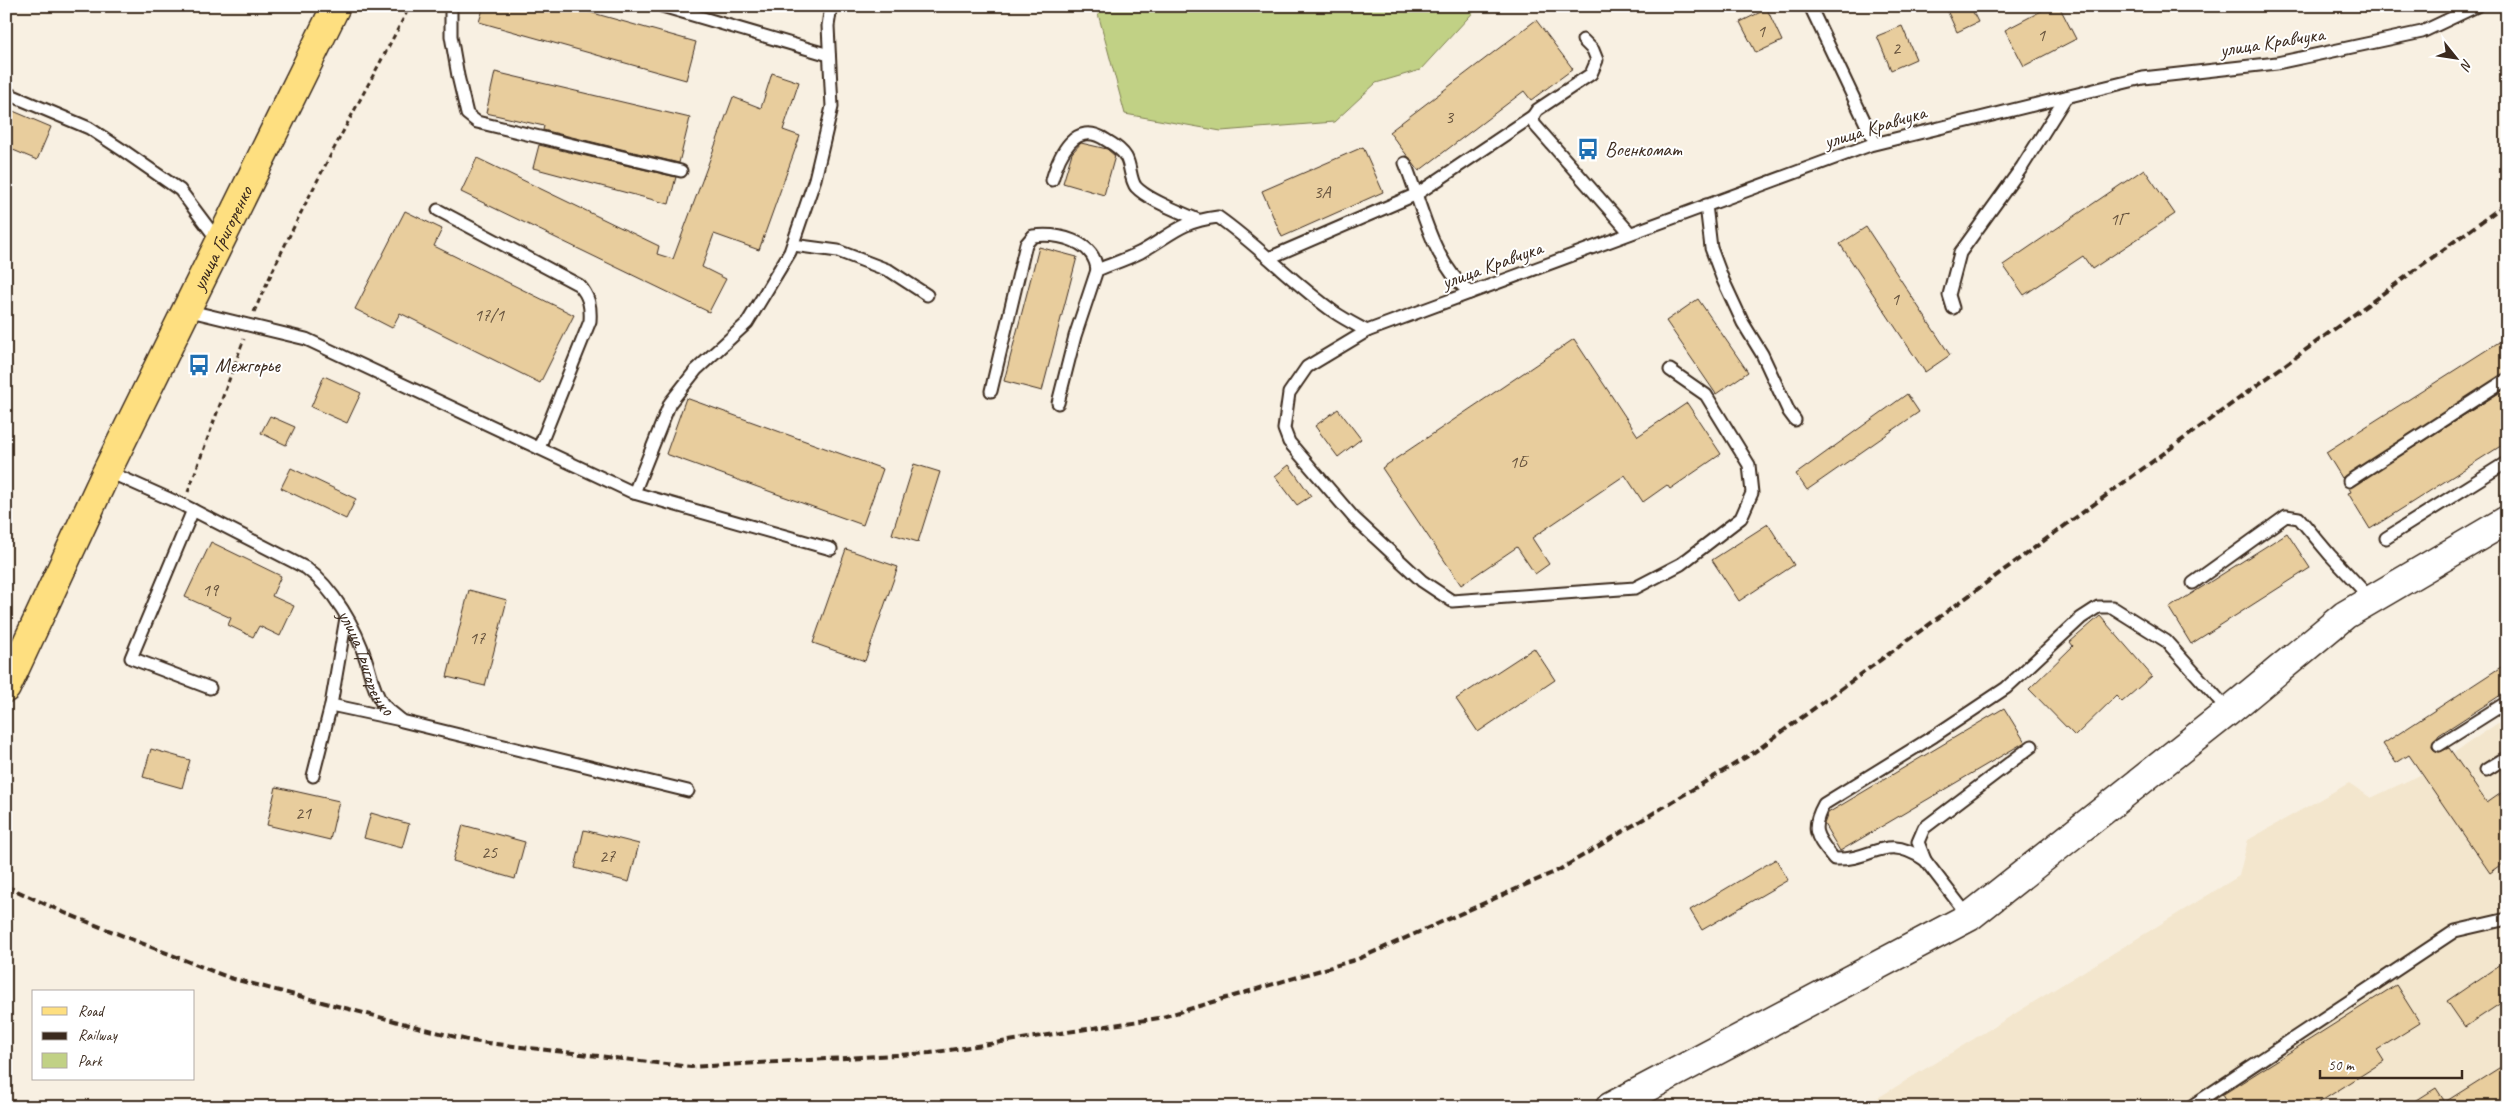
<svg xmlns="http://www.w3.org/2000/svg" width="2513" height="1113" font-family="Caveat,sans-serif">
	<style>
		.built { fill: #f3e6cd }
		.green { fill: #c1d185; stroke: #7e7e52 }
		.building { fill: #e8cd9d; stroke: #3b2a1e }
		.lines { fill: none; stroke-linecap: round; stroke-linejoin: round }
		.service-casing { stroke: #3b2a1e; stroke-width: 15 }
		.secondary-casing { stroke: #3b2a1e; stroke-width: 31 }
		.primary-casing { stroke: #3b2a1e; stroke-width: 31 }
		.path { stroke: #3b2a1e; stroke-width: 3; stroke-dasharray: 5 4; stroke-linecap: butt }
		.service { stroke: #fff; stroke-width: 11 }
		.secondary { stroke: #fff; stroke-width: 28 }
		.primary { stroke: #fedf80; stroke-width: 28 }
		.rail { stroke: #3b2a1e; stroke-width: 4; stroke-dasharray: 8 4; stroke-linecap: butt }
		.labels { text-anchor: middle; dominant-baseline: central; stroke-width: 4; stroke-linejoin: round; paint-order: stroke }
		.number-label { font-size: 18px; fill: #66533e }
		.street-label { font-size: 20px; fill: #3b2a1e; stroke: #fff }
		.poi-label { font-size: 20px; fill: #3b2a1e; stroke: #fff; text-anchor: start }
	</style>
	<rect width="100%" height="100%" fill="#f8f0e2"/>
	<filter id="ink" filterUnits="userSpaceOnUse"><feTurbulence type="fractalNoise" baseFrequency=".02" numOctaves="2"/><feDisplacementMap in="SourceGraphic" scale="10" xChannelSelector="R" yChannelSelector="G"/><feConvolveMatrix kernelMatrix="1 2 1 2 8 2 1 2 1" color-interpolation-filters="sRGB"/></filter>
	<g filter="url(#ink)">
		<path class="built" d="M2507 717V1107H1863L2239 876 2248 840 2349 783 2371 798 2422 774Z"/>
		<path class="green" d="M1096 6H1479L1420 70 1376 83 1334 122 1221 131 1125 114Z"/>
		<path class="building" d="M484 6H568L696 42 686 80 479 22Z
			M1945 6H1970L1978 22 1957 32Z
			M2051 6H2059L2076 39 2024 66 2005 30Z
			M1767 9 1782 41 1756 53 1740 22Z
			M1536 20 1573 69 1531 100 1524 91 1419 171 1389 132Z
			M1902 26 1916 59 1891 70 1877 36Z
			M495 72 690 118 679 163 543 130 544 126 486 113Z
			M772 73 799 82 783 130 800 136 759 250 714 234 702 267 726 279 709 312 461 192 477 158 659 246 657 254 673 259 733 97 761 108Z
			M6 108 51 127 37 160 6 147Z
			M1081 143 1107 149 1115 156 1104 195 1063 183 1072 153Z
			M539 145 676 177 669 204 533 168Z
			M1363 147 1383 192 1282 237 1262 191Z
			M2144 169 2175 214 2092 269 2083 256 2024 295 2003 265Z
			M405 211 442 229 434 246 574 315 540 383 400 313 392 328 355 309Z
			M1866 227 1950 355 1925 372 1840 244Z
			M1039 247 1077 257 1042 391 1004 381Z
			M1698 299 1748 372 1716 394 1666 321Z
			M2507 337V372L2342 478 2326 452Z
			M1574 339 1638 436 1687 403 1721 454 1670 489 1667 485 1643 502 1625 475 1532 538 1549 564 1535 574 1517 547 1461 585 1382 468Z
			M324 376 361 393 347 423 311 407Z
			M2507 388V442L2370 529 2348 493 2351 492 2349 488Z
			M1907 394 1919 412 1807 490 1796 474Z
			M686 398 883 469 863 525 666 454Z
			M1338 409 1361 439 1338 457 1315 426Z
			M270 416 295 427 286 445 261 433Z
			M914 464 940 472 918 542 892 534Z
			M1289 465 1311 496 1297 505 1275 476Z
			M291 468 356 499 346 519 281 488Z
			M1768 524 1794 565 1739 601 1712 560Z
			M2287 533 2310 568 2191 644 2169 608Z
			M211 542 281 576 272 596 294 606 280 636 259 626 253 637 228 625 231 618 185 597Z
			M846 549 898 567 865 661 813 643Z
			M469 590 507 600 485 686 447 677Z
			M2100 616 2152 676 2122 702 2116 696 2075 736 2029 689 2073 646 2070 642Z
			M1534 648 1555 680 1478 732 1456 699Z
			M2507 663V691L2439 735 2432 745 2433 749 2439 752 2449 748 2487 803 2507 789V861L2490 873 2409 755 2396 763 2383 744Z
			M2004 708 2025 742 1840 851 1824 824 1828 813Z
			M151 749 190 760 182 788 143 777Z
			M276 787 339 801 330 840 267 825Z
			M371 813 409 824 402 848 364 838Z
			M463 825 525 842 515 879 453 861Z
			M584 830 639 844 629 882 575 868Z
			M1776 859 1788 880 1702 930 1690 910Z
			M2507 960V999L2465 1027 2447 1001Z
			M2396 985 2420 1023 2377 1050 2384 1061 2312 1107H2229L2222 1095Z
			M2507 1063V1107H2406L2436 1088 2445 1102Z"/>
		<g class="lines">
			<g class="service-casing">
				<g id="service">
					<path d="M451 6V36L458 76 467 114 477 122 681 171"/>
					<path d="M662 6 829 55"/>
					<path d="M1810 6 1875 143"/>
					<path d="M1583 40 1593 50 1597 60 1591 74 1537 110 1533 116 1534 124 1630 233"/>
					<path d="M6 93 89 128 124 151 180 190 219 242"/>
					<path d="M1405 163C1423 208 1431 260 1470 293"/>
					<path d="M1052 180C1059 155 1075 119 1106 140 1113 144 1122 150 1126 157 1131 166 1130 180 1136 187 1148 200 1181 212 1198 220"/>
					<path d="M1706 205 1711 248 1723 280 1743 323 1762 354 1789 412 1795 420"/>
					<path d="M438 210 579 285C589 296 591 306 590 321L539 448"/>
					<path d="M793 245 838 251 890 271 927 295"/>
					<path d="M1269 258 1417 194 1533 116"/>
					<path d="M1953 308 1949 295 1960 253 2022 167 2066 97"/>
					<path d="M186 310 306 339 634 493 831 549"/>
					<path d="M1670 370 1706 395 1749 465 1752 493 1741 518 1681 564 1635 588 1452 601 1422 581 1354 518 1289 442 1284 429 1289 393 1307 367 1367 331 1870 145 2143 78 2277 63 2422 32 2477 6"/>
					<path d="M991 391 1026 244 1033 236C1057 233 1094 240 1097 270"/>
					<path d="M1058 403 1075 336 1097 270C1112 264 1127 259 1141 252 1173 234 1179 222 1218 217 1259 246 1293 283 1334 312 1344 319 1356 325 1367 331"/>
					<path id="s1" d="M107 471 183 505 306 568C333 588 356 628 366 660 371 675 373 690 382 703 387 710 396 715 402 721L688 791"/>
					<path d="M2349 481 2507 379"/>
					<path d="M634 493 670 403 696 370 747 323 790 252 815 179 832 107 828 26 831 6"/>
					<path d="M193 510 131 658 210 688"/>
					<path d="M2386 538 2507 462"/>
					<path d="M2193 583 2286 516 2299 518 2330 555 2371 599"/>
					<path d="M346 618 331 705 401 720"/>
					<path d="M2439 745 2507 702"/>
					<path d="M2486 770 2507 757"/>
					<path d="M313 776 331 705"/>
					<path d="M1925 860C1883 832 1875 861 1834 859 1817 837 1809 831 1824 804L1934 736 2006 688 2081 618 2098 607H2112L2166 641 2229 711"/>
					<path d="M1969 917 1925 860 1918 842 1924 828 2032 746"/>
					<path d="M2190 1107 2455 931 2507 919"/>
				</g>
			</g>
			<g class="secondary-casing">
				<path id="secondary" d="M1610 1107 1969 917 2229 711 2345 615 2507 520"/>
			</g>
			<g class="primary-casing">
				<g id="primary">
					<path id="s2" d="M6 688 107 471 336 6"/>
				</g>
			</g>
			<path class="path" d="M254 312C300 207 357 107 410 6
				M188 492 244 339"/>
			<use href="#service" class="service"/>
			<use href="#secondary" class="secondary"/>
			<use href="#primary" class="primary"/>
			<path class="rail" d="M6 886 65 913 230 978 471 1041 691 1067 930 1053 1159 1018 1358 959 1559 870 1753 753 2507 203"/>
		</g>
	</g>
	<defs>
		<g id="bus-bare" transform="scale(1.725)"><path d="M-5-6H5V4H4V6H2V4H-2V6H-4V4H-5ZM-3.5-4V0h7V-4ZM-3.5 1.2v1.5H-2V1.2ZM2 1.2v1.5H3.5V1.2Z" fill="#1f6fb2" stroke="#fff" stroke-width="2.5" paint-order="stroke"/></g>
	</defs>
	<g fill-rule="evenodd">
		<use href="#bus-bare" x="1588" y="149"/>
		<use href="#bus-bare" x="199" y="365"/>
	</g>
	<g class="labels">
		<g class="number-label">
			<text x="1761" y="31">1</text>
			<text x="2041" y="35">1</text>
			<text x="1896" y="48">2</text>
			<text x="1449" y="117">3</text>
			<text x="1322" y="192">3А</text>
			<text x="2118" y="219">1Г</text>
			<text x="1895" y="299">1</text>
			<text x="489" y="315">17/1</text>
			<text x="1518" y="462">1Б</text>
			<text x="210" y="590">19</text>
			<text x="477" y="638">17</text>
			<text x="303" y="813">21</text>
			<text x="489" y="852">25</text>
			<text x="607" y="856">27</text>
		</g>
		<g class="street-label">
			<text transform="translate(2272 42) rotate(-9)">улица Кравчука</text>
			<text transform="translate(1875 127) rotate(-17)">улица Кравчука</text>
			<text stroke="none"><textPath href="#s2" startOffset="499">улица Григоренко</textPath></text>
			<text transform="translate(1492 265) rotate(-20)">улица Кравчука</text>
			<text stroke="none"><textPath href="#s1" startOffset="335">улица Григоренко</textPath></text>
		</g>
		<g class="poi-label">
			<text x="1605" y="149">Военкомат</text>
			<text x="215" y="365">Межгорье</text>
		</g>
	</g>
	<rect width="2513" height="1113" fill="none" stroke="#fff" stroke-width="25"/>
	<rect x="12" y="12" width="2488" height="1088" fill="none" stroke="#3b2a1e" stroke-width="2" filter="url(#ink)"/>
	<rect x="32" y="990" width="162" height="90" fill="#ffffff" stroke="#b1aaa5"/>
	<rect x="42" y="1007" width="25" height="8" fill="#fedf80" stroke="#b1aaa5"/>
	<text x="78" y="1016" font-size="15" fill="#3b2a1e">Road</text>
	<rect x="42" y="1032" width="25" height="8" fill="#3b2a1e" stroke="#b1aaa5"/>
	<text x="78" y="1040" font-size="15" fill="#3b2a1e">Railway</text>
	<rect x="42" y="1053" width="25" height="15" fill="#c1d185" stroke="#b1aaa5"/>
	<text x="78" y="1066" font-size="15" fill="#3b2a1e">Park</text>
	<g transform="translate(2456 58) rotate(120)" stroke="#ffffff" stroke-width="4" paint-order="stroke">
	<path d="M0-4L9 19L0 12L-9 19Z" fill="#3b2a1e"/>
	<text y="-8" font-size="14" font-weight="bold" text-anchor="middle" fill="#3b2a1e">N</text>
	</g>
	<path d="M2320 1070v8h142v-8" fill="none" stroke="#3b2a1e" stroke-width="2.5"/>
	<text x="2328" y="1070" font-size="15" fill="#3b2a1e" stroke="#ffffff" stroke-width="4" paint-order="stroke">50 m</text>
</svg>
